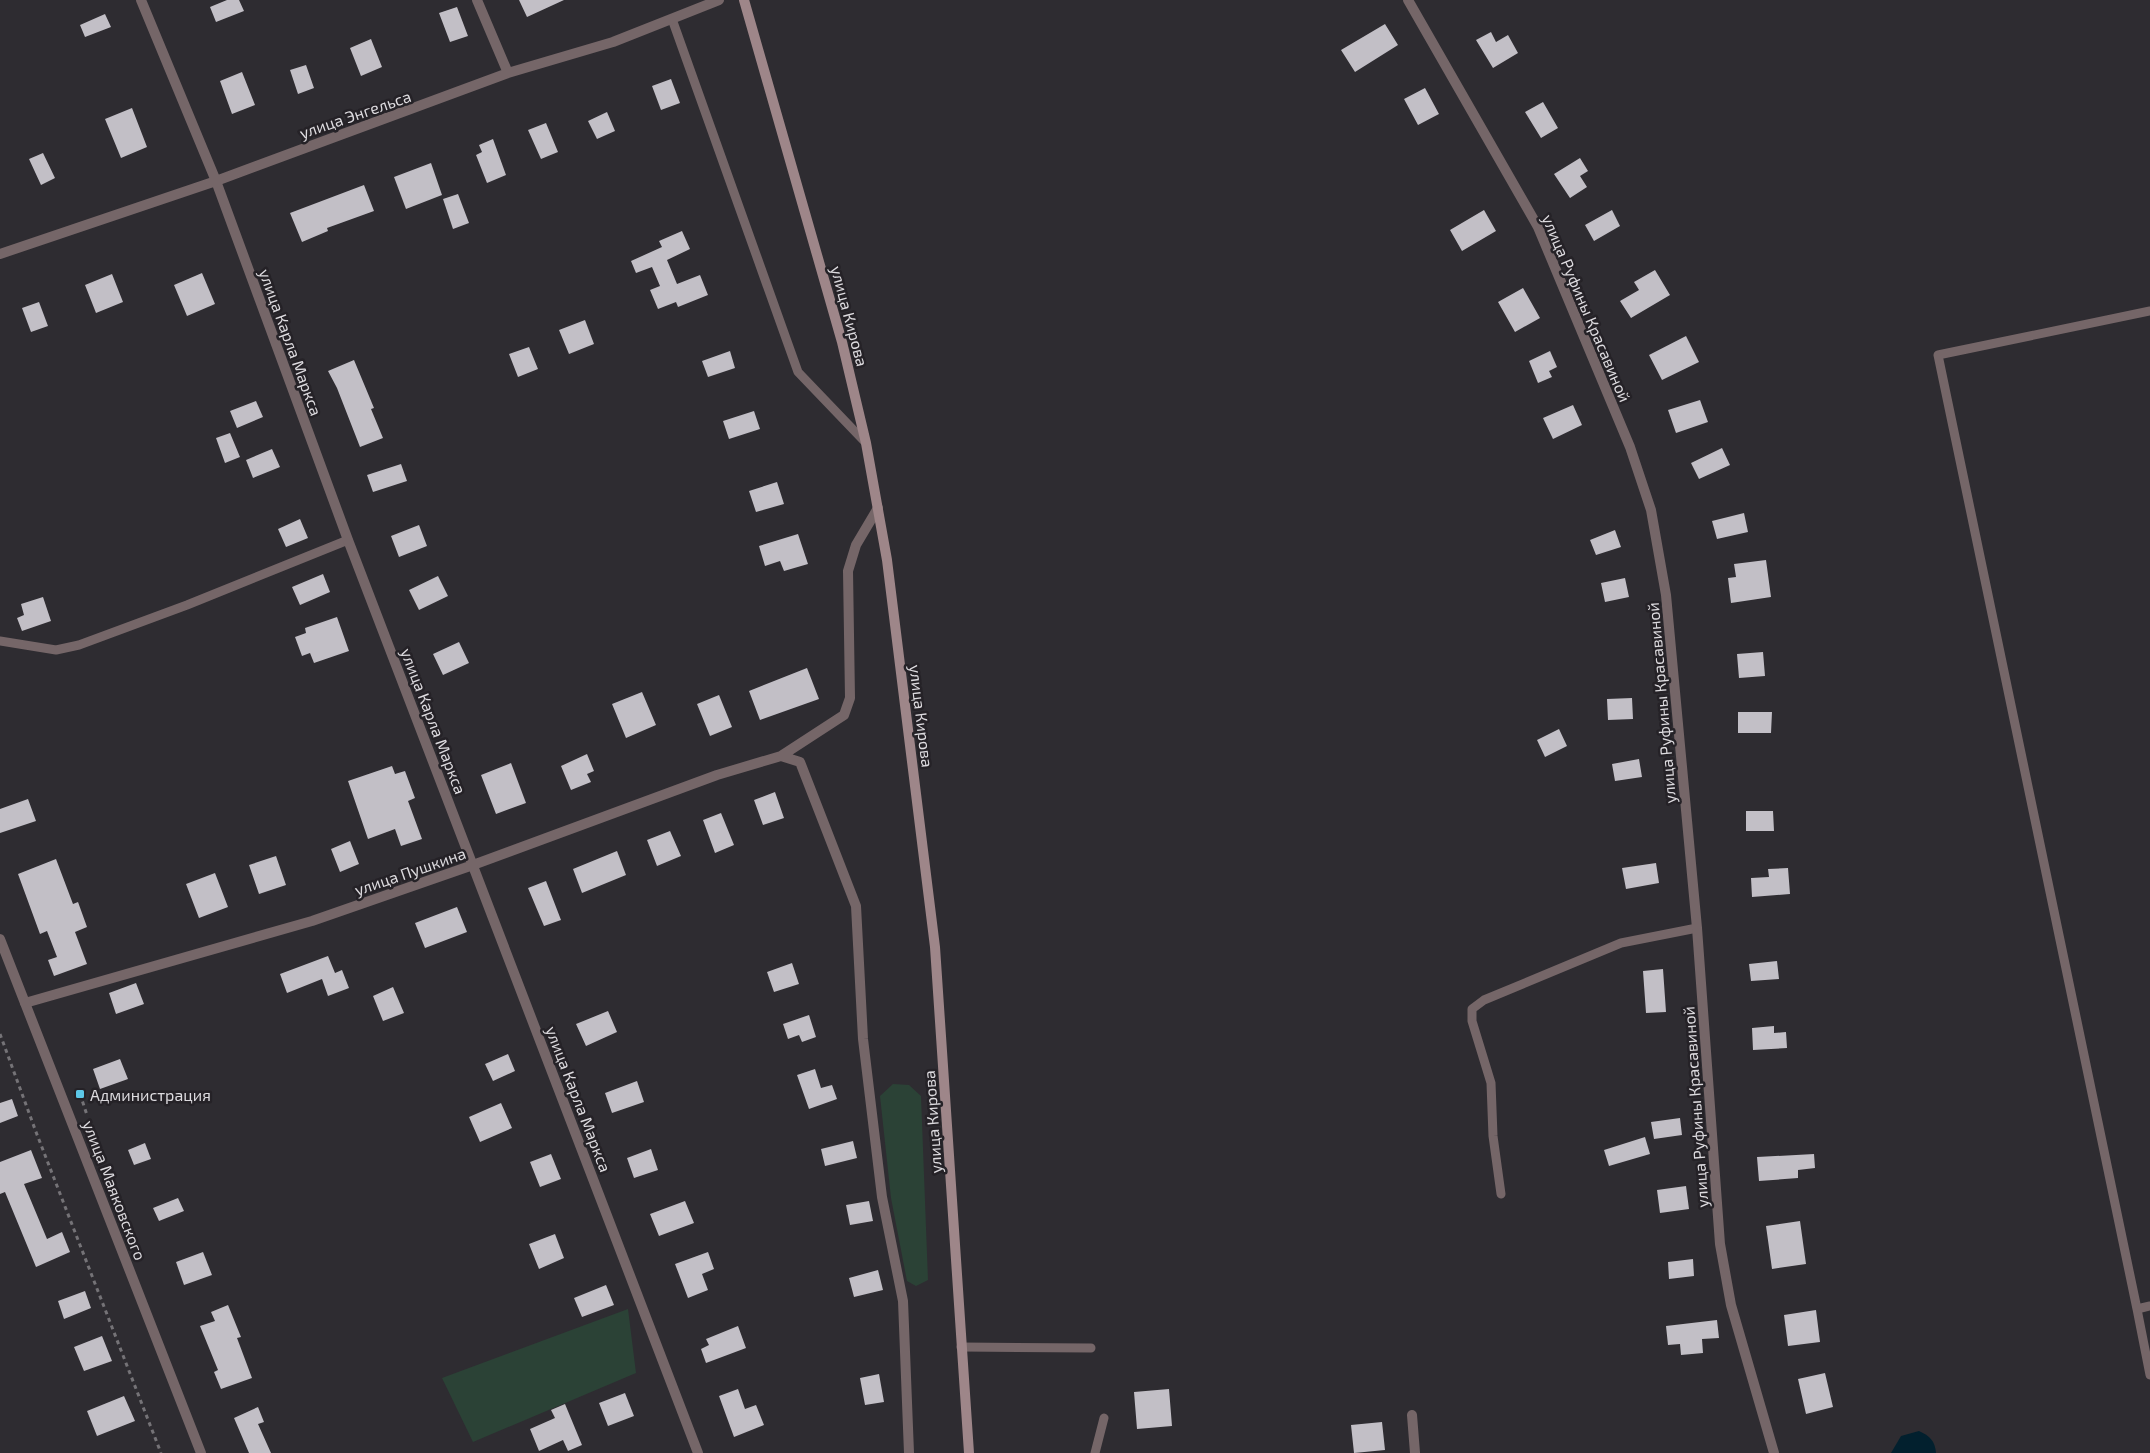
<svg xmlns="http://www.w3.org/2000/svg" width="2150" height="1453" font-family="'Exo 2',sans-serif">
	<style>
		.green { fill: #2b4236 }
		.water { fill: #02202e }
		.building { fill: #c2bfc6 }
		.lines { fill: none; stroke-linecap: round; stroke-linejoin: round }
		.path { stroke: #757377; stroke-width: 3; stroke-dasharray: 4 4; stroke-linecap: butt }
		.service { stroke: #756668; stroke-width: 9 }
		.minor { stroke: #756668; stroke-width: 10 }
		.tertiary { stroke: #756668; stroke-width: 10 }
		.secondary { stroke: #9e8689; stroke-width: 10 }
		.poi-dot { fill: #5cc7e7; stroke: #252227; stroke-width: 2 }
		.labels { text-anchor: middle; dominant-baseline: central; stroke-width: 5; stroke-linejoin: round; paint-order: stroke }
		.street-label { font-size: 16px; fill: #dddbdf; stroke: #252227 }
		.poi-label { font-size: 16px; fill: #dddbdf; stroke: #252227; text-anchor: start }
	</style>
	<rect width="100%" height="100%" fill="#2e2c31"/>
	<path class="green" d="M893 1084 909 1085 921 1096 928 1280 916 1286 907 1281 891 1198 880 1096Z
		M628 1309 636 1373 473 1442 442 1378Z"/>
	<path class="water" d="M1919 1431C1930 1436 1935 1441 1936 1453H1891L1901 1436Z"/>
	<path class="building" d="M227 0H239L244 11 216 22 210 7Z
		M519 0H564L527 17Z
		M457 7 468 36 450 42 439 13Z
		M105 14 111 27 85 37 80 25Z
		M1385 24 1398 45 1355 72 1341 50Z
		M1491 32 1496 42 1508 35 1518 53 1493 68 1476 40Z
		M371 39 382 67 361 76 350 48Z
		M306 65 314 88 298 94 290 70Z
		M242 72 255 105 232 114 220 81Z
		M671 79 680 103 661 110 652 86Z
		M1425 88 1439 114 1418 125 1404 99Z
		M1543 102 1558 128 1541 138 1525 112Z
		M132 108 147 147 121 158 105 119Z
		M607 112 615 131 597 139 588 121Z
		M546 123 558 152 541 159 528 130Z
		M493 139 506 175 487 183 476 155 482 152 479 145Z
		M43 153 55 178 41 185 29 159Z
		M1580 158 1588 171 1580 176 1587 187 1570 198 1554 174Z
		M431 163 442 195 406 209 394 177Z
		M364 185 374 211 327 228 328 231 302 242 290 213Z
		M458 194 469 223 453 229 443 199Z
		M1484 210 1496 231 1462 251 1450 230Z
		M1612 210 1620 226 1594 241 1585 225Z
		M682 231 690 249 667 260 677 284 700 275 708 295 678 307 676 302 658 309 650 290 660 286 652 267 636 273 631 261 662 247 659 241Z
		M1655 270 1670 295 1631 318 1620 301 1639 290 1634 282Z
		M202 273 215 304 187 316 174 285Z
		M112 274 123 302 96 313 85 285Z
		M1523 288 1540 318 1515 332 1498 302Z
		M39 302 48 326 31 332 22 308Z
		M585 320 594 344 569 354 559 330Z
		M1686 336 1699 362 1662 380 1649 355Z
		M529 347 538 369 518 377 509 354Z
		M730 351 735 368 708 377 702 361Z
		M1550 351 1557 367 1549 371 1552 377 1538 383 1529 361Z
		M354 360 374 408 371 409 383 438 360 447 337 388 328 371Z
		M1700 400 1708 422 1676 433 1668 410Z
		M256 401 263 417 237 428 230 411Z
		M1573 405 1582 425 1553 439 1543 418Z
		M754 411 760 429 729 439 723 421Z
		M230 433 240 457 225 463 216 438Z
		M1722 448 1730 465 1699 479 1691 463Z
		M272 449 280 467 253 478 246 460Z
		M401 464 407 481 373 492 367 475Z
		M777 482 784 504 756 512 749 491Z
		M1744 513 1748 532 1717 539 1712 521Z
		M300 519 308 538 286 547 278 529Z
		M419 525 427 546 399 557 391 536Z
		M1615 530 1621 547 1596 555 1590 540Z
		M798 534 808 564 784 571 780 561 765 566 759 546Z
		M1766 560 1771 597 1731 603 1728 578 1736 577 1734 564Z
		M323 574 330 592 300 605 292 587Z
		M438 576 448 596 419 610 409 590Z
		M1625 578 1629 597 1605 602 1601 583Z
		M43 597 51 621 22 631 17 618 24 615 21 604Z
		M337 617 349 651 314 663 310 653 302 656 295 637 306 633 305 628Z
		M459 642 469 663 443 675 433 654Z
		M1763 652 1765 676 1739 678 1737 654Z
		M807 668 819 699 760 720 749 691Z
		M642 692 656 725 626 738 612 704Z
		M719 695 732 727 710 736 697 704Z
		M1632 698 1633 719 1608 720 1607 699Z
		M1738 712H1772L1771 733H1738Z
		M1559 729 1567 746 1545 757 1537 740Z
		M587 754 594 771 587 774 591 782 571 790 561 766Z
		M1639 759 1642 777 1615 781 1612 764Z
		M511 763 526 803 496 814 481 775Z
		M392 766 395 774 405 771 415 798 408 801 422 839 401 846 395 829 368 839 348 781Z
		M775 792 784 818 763 825 754 800Z
		M28 799 36 821 0 833V809Z
		M1746 811H1773L1774 831H1746Z
		M721 813 734 845 715 853 703 820Z
		M670 831 681 856 657 866 647 840Z
		M350 841 359 864 340 872 331 849Z
		M617 851 626 875 582 893 573 869Z
		M276 856 286 885 259 894 249 865Z
		M56 859 73 904 78 902 87 927 75 932 87 964 54 976 48 960 57 957 47 931 40 934 18 874Z
		M1656 863 1659 883 1626 889 1622 868Z
		M1788 868 1790 894 1752 897 1751 878 1769 877 1768 869Z
		M215 873 228 907 199 918 186 884Z
		M546 881 561 920 544 926 528 888Z
		M457 907 467 932 425 948 415 923Z
		M328 956 335 973 342 970 349 988 328 996 322 979 287 993 280 974Z
		M1777 961 1779 979 1751 981 1749 964Z
		M792 963 799 984 774 992 767 972Z
		M1663 969 1666 1012 1646 1013 1643 971Z
		M136 983 144 1004 116 1014 109 993Z
		M393 987 404 1013 383 1021 373 996Z
		M608 1011 617 1032 586 1046 576 1024Z
		M809 1015 816 1037 802 1042 799 1035 788 1039 783 1024Z
		M1774 1026V1033L1786 1032 1787 1048 1753 1050 1752 1028Z
		M508 1054 515 1071 493 1081 485 1064Z
		M120 1059 128 1079 100 1089 93 1069Z
		M815 1069 821 1088 832 1085 837 1099 809 1109 797 1075Z
		M637 1081 644 1102 612 1113 605 1093Z
		M12 1099 18 1116 0 1123V1103Z
		M501 1103 512 1128 480 1142 469 1117Z
		M1680 1118 1682 1135 1654 1139 1651 1122Z
		M1645 1137 1650 1154 1609 1166 1604 1150Z
		M853 1141 857 1158 825 1166 821 1149Z
		M145 1143 151 1159 134 1165 128 1150Z
		M651 1149 658 1170 634 1178 627 1158Z
		M31 1150 42 1178 24 1184 47 1239 62 1232 70 1252 36 1267 5 1192 0 1194V1162Z
		M551 1154 561 1179 540 1187 530 1162Z
		M1814 1154 1815 1168 1798 1170V1178L1759 1181 1757 1157Z
		M1686 1186 1689 1209 1660 1213 1657 1190Z
		M178 1198 184 1211 159 1221 153 1208Z
		M685 1201 694 1223 659 1236 650 1214Z
		M869 1201 873 1221 850 1225 846 1205Z
		M1800 1221 1806 1264 1772 1269 1766 1226Z
		M555 1234 564 1258 539 1269 529 1244Z
		M203 1252 212 1275 184 1285 176 1262Z
		M708 1252 714 1269 702 1274 708 1290 688 1298 675 1264Z
		M1693 1259 1694 1276 1669 1279 1668 1262Z
		M878 1270 883 1290 854 1297 849 1278Z
		M606 1285 614 1305 582 1317 574 1298Z
		M85 1291 91 1308 64 1319 58 1301Z
		M228 1305 241 1337 237 1338 252 1378 221 1389 214 1372 218 1370 200 1326 215 1321 211 1312Z
		M1816 1310 1820 1342 1788 1346 1784 1315Z
		M1717 1320 1719 1338 1702 1339 1703 1353 1681 1355 1680 1344 1668 1345 1666 1326Z
		M738 1326 746 1348 706 1363 701 1349 709 1345 706 1339Z
		M102 1336 112 1361 84 1371 74 1347Z
		M1825 1373 1833 1407 1806 1414 1798 1379Z
		M879 1374 884 1402 865 1405 860 1378Z
		M738 1389 745 1409 756 1405 764 1425 734 1437 719 1396Z
		M1169 1389 1172 1426 1137 1429 1134 1392Z
		M625 1393 634 1416 608 1426 599 1403Z
		M124 1396 135 1421 97 1436 87 1411Z
		M565 1404 582 1445 568 1451 563 1440 539 1451 530 1429 555 1418 551 1410Z
		M258 1407 264 1422 258 1424 271 1453H249L234 1418Z
		M1382 1422 1385 1450 1354 1453 1351 1425Z"/>
	<g class="lines">
		<path class="path" d="M0 1034 36 1132 161 1453
			M80 1094 87 1115"/>
		<path class="service" d="M672 19 798 372 866 443
			M0 641 56 650 79 645 187 605 348 540
			M1501 1194 1493 1136 1491 1083 1472 1021V1009L1484 1000 1621 943 1697 928
			M2150 1306 2137 1309 2150 1375
			M2137 1309 1938 355 2150 311
			M961 1347 1091 1348
			M1095 1453 1104 1418"/>
		<path class="minor" d="M141 0 216 181 348 540 698 1453
			M477 0 508 73
			M1408 0 1538 227 1630 447 1651 510 1666 595 1697 928 1720 1244 1731 1305 1774 1453
			M0 254 216 181 508 73 613 42 719 0
			M781 756 844 715 850 698 848 571 856 545 878 508
			M25 1003 312 921 473 865 717 775 781 756 800 762 856 906 863 1039 882 1197 903 1301 909 1453
			M1412 1415 1415 1453"/>
		<path class="tertiary" d="M0 939 201 1453"/>
		<path class="secondary" d="M744 0 842 342 866 443 887 560 935 947 969 1453"/>
	</g>
	<rect class="poi-dot" x="75" y="1089" width="10" height="10" rx="2.5"/>
	<g class="labels">
		<g class="street-label">
			<text transform="translate(355 114) rotate(-19)">улица Энгельса</text>
			<text transform="translate(1587 308) rotate(67)">улица Руфины Красавиной</text>
			<text transform="translate(850 316) rotate(75)">улица Кирова</text>
			<text transform="translate(291 342) rotate(70)">улица Карла Маркса</text>
			<text transform="translate(1661 703) rotate(-95)">улица Руфины Красавиной</text>
			<text transform="translate(922 716) rotate(83)">улица Кирова</text>
			<text transform="translate(434 721) rotate(69)">улица Карла Маркса</text>
			<text transform="translate(410 871) rotate(-19)">улица Пушкина</text>
			<text transform="translate(579 1099) rotate(69)">улица Карла Маркса</text>
			<text transform="translate(1695 1107) rotate(-94)">улица Руфины Красавиной</text>
			<text transform="translate(932 1122) rotate(-94)">улица Кирова</text>
			<text transform="translate(115 1190) rotate(69)">улица Маяковского</text>
		</g>
		<g class="poi-label">
			<text x="90" y="1094">Администрация</text>
		</g>
	</g>
</svg>
